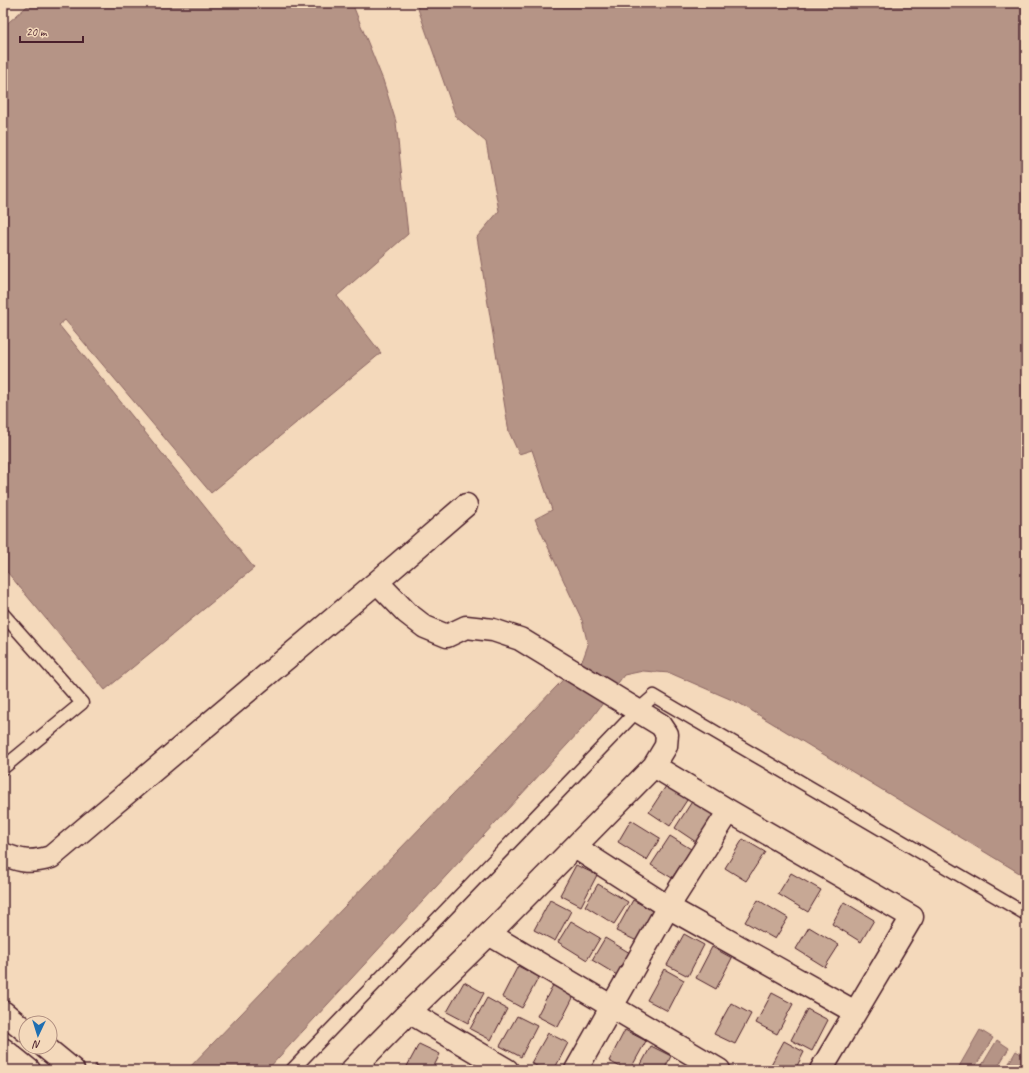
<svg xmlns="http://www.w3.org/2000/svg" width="1029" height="1073" font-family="Caveat,sans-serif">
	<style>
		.water { fill: #b59486; stroke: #8a6562 }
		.building { fill: #c7a895; stroke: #4a1f2b }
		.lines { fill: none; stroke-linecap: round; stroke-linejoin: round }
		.lane-casing { stroke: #4a1f2b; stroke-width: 15 }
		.street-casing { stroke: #4a1f2b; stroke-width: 25 }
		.highway-casing { stroke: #4a1f2b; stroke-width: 25 }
		.path { stroke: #4a1f2b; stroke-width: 2.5; stroke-dasharray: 3 3; stroke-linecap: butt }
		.lane { stroke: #f4d9bb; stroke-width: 12 }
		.street { stroke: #f4d9bb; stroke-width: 22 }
		.highway { stroke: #f4d9bb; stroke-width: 22 }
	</style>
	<rect width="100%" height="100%" fill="#f4d9bb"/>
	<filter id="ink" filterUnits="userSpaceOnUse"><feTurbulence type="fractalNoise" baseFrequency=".025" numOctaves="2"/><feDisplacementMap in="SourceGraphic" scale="8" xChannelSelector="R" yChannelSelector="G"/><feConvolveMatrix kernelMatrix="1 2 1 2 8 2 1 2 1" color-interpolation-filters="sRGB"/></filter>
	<g filter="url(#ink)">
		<path class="water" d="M31 3H352L383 80 396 122 408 234 337 296 381 353 211 493 65 320 59 325 254 568 105 690 3 567V27Z
			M416 3H1026V877L739 703 670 673 643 671 624 675 591 719 267 1070H187L583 659 588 645 582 620 535 519 552 510 532 450 519 454 509 432 477 237 499 211 486 142 456 117Z
			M980 1030 993 1038 973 1070H957Z
			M997 1040 1009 1048 996 1070H979Z
			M1016 1051 1026 1057 1019 1070H1005Z"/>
		<path class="building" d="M668 783 689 797 670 826 649 812Z
			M693 800 715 813 696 842 675 828Z
			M631 820 660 838 647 860 618 842Z
			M670 836 691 849 672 878 651 865Z
			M743 839 765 852 746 881 725 868Z
			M576 865 597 875 581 906 560 895Z
			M791 873 821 890 808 912 778 894Z
			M598 884 628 902 614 924 585 906Z
			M550 900 571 911 555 941 534 930Z
			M633 900 653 911 637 941 616 931Z
			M758 900 788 918 775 939 745 922Z
			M844 902 874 920 861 942 832 924Z
			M571 921 600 938 587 960 558 942Z
			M809 927 839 945 825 967 796 949Z
			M684 934 704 945 688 976 667 965Z
			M605 938 635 956 622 978 592 960Z
			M712 947 732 958 716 989 696 978Z
			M518 966 539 977 522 1008 502 997Z
			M664 969 684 980 668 1011 647 1000Z
			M464 982 484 993 468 1023 447 1012Z
			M553 985 574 996 558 1027 537 1016Z
			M772 993 793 1004 777 1034 756 1023Z
			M487 998 507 1009 491 1040 470 1029Z
			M731 1003 751 1014 735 1044 714 1034Z
			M807 1009 828 1020 812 1051 791 1040Z
			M517 1016 537 1026 521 1057 500 1046Z
			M625 1030 646 1041 630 1070H626L609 1061Z
			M548 1033 568 1043 554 1070H544L531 1063Z
			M784 1041 804 1052 795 1070H768Z
			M419 1044 440 1054 432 1070H405Z
			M651 1046 671 1056 664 1070H638Z
			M452 1063 465 1070H449Z"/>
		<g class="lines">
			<g class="lane-casing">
				<path id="lane" d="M3 614 82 703 3 768
					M292 1070 637 711 654 696 1026 914"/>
			</g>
			<g class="street-casing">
				<path id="street" d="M377 582 407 613 425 627 447 636 466 627 493 630 520 639 661 725 667 734 666 746 654 766
					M575 847 668 907 855 1012
					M3 854C22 862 31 863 51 857L377 582 466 505
					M489 934 719 1070
					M409 1012 507 1070
					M352 1070 409 1012 489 934 654 766 729 811 912 917 821 1070
					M576 1070 668 907 729 811"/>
			</g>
			<g class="highway-casing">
				<path id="highway" d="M3 1012 26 1031
					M45 1047 73 1070
					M3 1049 29 1070"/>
			</g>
			<path class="path" d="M95 1065 101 1070"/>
			<use href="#lane" class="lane"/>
			<use href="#street" class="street"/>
			<use href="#highway" class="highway"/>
		</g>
	</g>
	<rect width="1029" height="1073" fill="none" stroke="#f4d9bb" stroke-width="16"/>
	<rect x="8" y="8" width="1013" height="1057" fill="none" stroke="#4a1f2b" stroke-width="1.5" filter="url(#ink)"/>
	<g transform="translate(38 1035) rotate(184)"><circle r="19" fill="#f4d9bb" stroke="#b08f81"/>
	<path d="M0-3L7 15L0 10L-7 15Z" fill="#1f6fb2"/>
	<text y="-6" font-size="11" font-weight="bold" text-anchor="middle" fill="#4a1f2b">N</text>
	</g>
	<path d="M20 36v6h63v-6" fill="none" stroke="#4a1f2b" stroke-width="2"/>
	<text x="26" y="36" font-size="12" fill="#4a1f2b" stroke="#f4d9bb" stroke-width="3" paint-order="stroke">20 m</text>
</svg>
